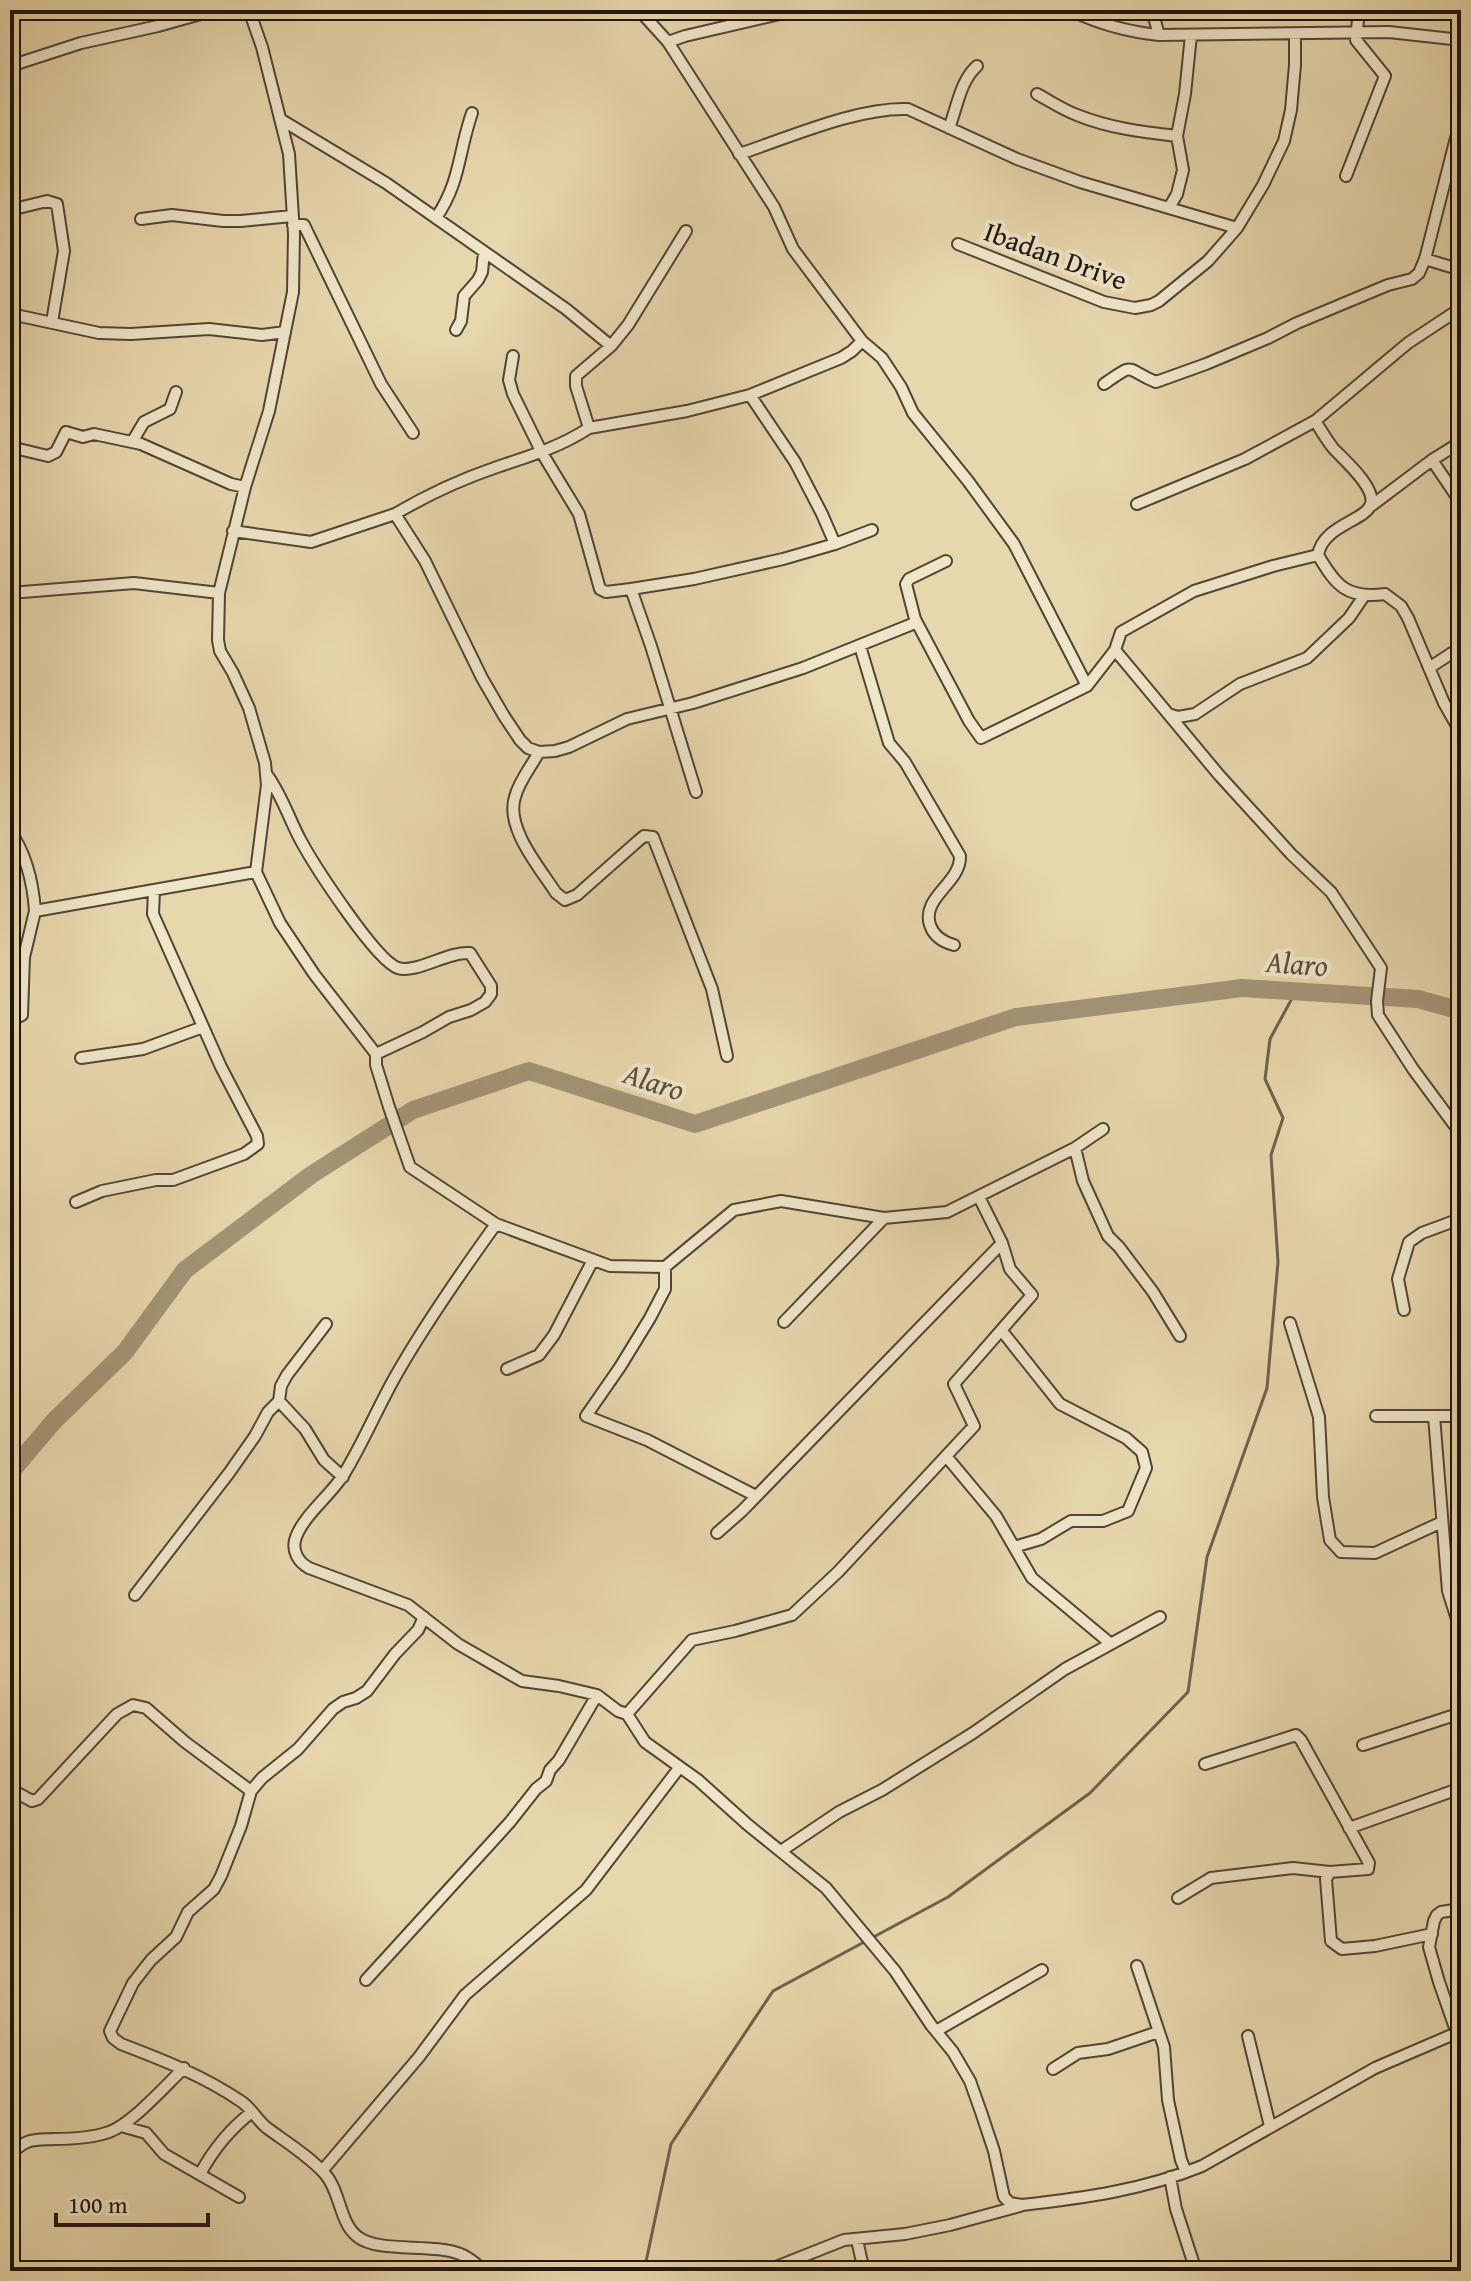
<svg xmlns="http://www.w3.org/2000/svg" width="1471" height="2281" font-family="'Gentium Book Plus',serif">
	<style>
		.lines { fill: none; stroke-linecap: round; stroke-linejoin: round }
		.stream { stroke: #6f604c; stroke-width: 3 }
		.river { stroke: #a39476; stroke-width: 18 }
		.minor-casing { stroke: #524435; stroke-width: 14 }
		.minor { stroke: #efe5c9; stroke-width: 10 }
		.labels { text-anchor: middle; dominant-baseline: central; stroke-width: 8; stroke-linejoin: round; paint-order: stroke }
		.street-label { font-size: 28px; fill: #20130d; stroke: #efe5c9 }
		.water-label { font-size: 30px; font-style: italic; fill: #5b4d3c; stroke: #efe5c9 }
	</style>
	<rect width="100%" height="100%" fill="#e7d7ac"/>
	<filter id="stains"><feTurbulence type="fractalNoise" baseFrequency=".0025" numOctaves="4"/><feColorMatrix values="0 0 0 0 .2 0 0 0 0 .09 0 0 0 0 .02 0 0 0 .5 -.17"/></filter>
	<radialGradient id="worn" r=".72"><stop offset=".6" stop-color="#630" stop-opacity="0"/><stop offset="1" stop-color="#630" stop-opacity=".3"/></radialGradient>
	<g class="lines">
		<path class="stream" d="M644 2271 671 2144 773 1991 948 1897 1090 1793 1188 1692 1207 1557 1267 1388 1278 1262 1271 1155 1283 1118 1265 1079 1270 1039 1296 991"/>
		<path class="river" d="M10 1473 54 1421 125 1352 185 1270 311 1175 413 1110 529 1071 695 1124 1016 1017 1242 988 1418 999 1461 1011"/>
		<g class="minor-casing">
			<path id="minor" d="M249 10 262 47 289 154 294 234 293 292 269 411 245 487 219 593 218 640 220 651 233 673 249 708 265 763 267 785 256 872 280 923 314 974 376 1054V1065L389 1107 410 1167 496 1224C460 1274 425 1324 395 1377 377 1409 363 1443 344 1474 331 1495 304 1515 296 1537 291 1550 298 1562 309 1568L408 1605 458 1644 522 1681 559 1686 597 1695 618 1711 627 1714 645 1742 698 1780 748 1825 826 1888 895 1971 931 2025 953 2052 970 2081 981 2112 994 2151 1004 2197 1010 2203 1022 2205C1084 2198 1144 2190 1202 2166L1375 2068 1461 2031
				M639 10 668 42 685 36 797 10
				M1070 10C1097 23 1129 32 1159 35L1389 32 1461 40
				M1152 10 1159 35
				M668 42 774 207 793 249 862 341 882 358 901 387 913 413 968 481 1014 544 1087 686
				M10 66 81 43 158 26 215 10
				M1037 94C1050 101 1063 110 1077 115 1109 128 1142 132 1177 136
				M280 119 386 183 566 309 611 346
				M949 128C957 108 960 81 977 66
				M739 154C788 138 857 107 908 109L1017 159 1080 182 1237 228
				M1346 176 1385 76 1356 40 1359 10
				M1169 208 1177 194 1183 170 1177 136 1185 94 1191 35
				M10 210 47 201 57 204 64 251 52 322
				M436 218C461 181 458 153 472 113
				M141 219 172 215 223 221H241L292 216
				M293 225H304L381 384 413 433
				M958 244 1104 302 1135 308 1151 305 1159 301 1208 261 1237 228 1263 185 1284 141 1291 110 1295 65V34
				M1425 259 1461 270
				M10 317 20 316 99 333 131 334 209 329 262 335 285 332
				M456 330 461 321 464 296 478 280 482 272 484 252
				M513 356 509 380 513 394 542 453 579 514 600 589 606 592 631 589
				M1104 384C1137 361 1124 369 1156 382L1206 364 1268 338 1297 323 1388 285 1412 279 1419 273 1425 259 1457 134 1461 62
				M750 395 795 462 822 514 835 544
				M589 428 687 411 750 395 841 358 852 351 862 341
				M132 442 144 422 170 409 176 392
				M10 447 48 456 56 452 66 432 83 437 94 434 141 444 231 484 245 487
				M1432 460 1461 503
				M1137 504 1245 459 1315 421
				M1371 506 1432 460 1461 442
				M395 514C427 495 462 479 497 467 530 456 560 447 589 428L576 386V376L611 346 628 325 686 231
				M233 531 311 542 395 514 425 561 482 678 504 716 520 740 528 748 539 752 555 751 569 747 627 719 693 703 803 668 910 625 914 623 915 619
				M1318 555C1323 525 1366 521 1371 504 1376 487 1343 459 1333 448 1326 439 1321 430 1315 421L1408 343 1455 312 1461 300
				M1318 555C1336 586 1347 599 1385 594L1401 606 1408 618 1444 703 1461 733
				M946 561 909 579 906 584 915 619 969 721 981 738 1087 686 1115 650 1121 632 1194 591 1273 566 1318 555
				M10 593 134 583 219 593
				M860 646 889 743 905 762 960 856C961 883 921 897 930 925 934 937 943 942 954 945
				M1115 650 1219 775 1291 854 1331 892 1381 968 1377 1001 1378 1015 1413 1069 1461 1134
				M1429 668 1461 647
				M1168 714 1178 717 1195 714 1240 684 1307 658 1349 618 1364 596
				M539 752C531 767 519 781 515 797 505 828 540 868 556 893L565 900 577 895 638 841 644 836 653 837 712 989 727 1056
				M267 775C282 795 289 819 301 841 314 865 376 961 398 968 416 974 448 951 470 953L491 986V994L485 1002 471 1010 449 1017 423 1032 376 1054
				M696 792 651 646 631 589 694 579 783 559 835 544 872 530
				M10 831C27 855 33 883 35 911
				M10 1021 22 1015 24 957 35 911 256 872
				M81 1058 143 1049 203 1027
				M1075 1148 1083 1181 1108 1236 1119 1247 1153 1292 1180 1336
				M76 1202 102 1191 156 1180H173L244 1154 258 1144 257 1136 221 1067 153 914 154 891
				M496 1224 610 1266 665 1267
				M1404 1310 1398 1279 1409 1242 1422 1233 1457 1220 1461 1223
				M784 1322 884 1218
				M1290 1323 1319 1417 1323 1497 1330 1540 1341 1552 1375 1553 1442 1522
				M1002 1331 1060 1404 1126 1438 1142 1452 1146 1468 1128 1511 1103 1521H1071L1041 1539 1014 1547
				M507 1369 539 1355 554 1335 593 1260
				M279 1401 305 1429 324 1460 343 1477
				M1376 1416H1461
				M1434 1416 1448 1591 1461 1632
				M946 1456 996 1516 1032 1578 1111 1644
				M756 1496 647 1440 586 1416 620 1367 650 1318 665 1289V1267L734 1210 781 1201 884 1218 947 1212 1075 1148 1103 1129
				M717 1533 742 1511 1002 1243
				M135 1595 229 1473 255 1436 268 1412 279 1401 281 1386 287 1375 326 1324
				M424 1617 418 1630 395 1654 367 1691 356 1698 343 1702 333 1709 298 1749 262 1778 251 1791 241 1826 221 1876 214 1889 188 1912 176 1937 151 1960 133 1983 110 2031 113 2038 121 2044C163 2060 204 2076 242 2102 252 2109 257 2120 267 2128 286 2142 309 2156 325 2174 341 2192 339 2223 358 2237 378 2253 433 2243 460 2254 469 2257 477 2265 485 2271
				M627 1714 692 1640 735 1631 792 1615 838 1572 974 1426 954 1384 1032 1295 1010 1269 1002 1243 979 1197
				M1363 1745 1461 1713
				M1205 1764 1296 1735 1301 1740 1369 1863 1368 1869 1330 1872 1326 1879 1331 1941 1342 1949 1375 1946 1432 1934
				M10 1789 32 1801 38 1799 117 1714 133 1705 146 1708 185 1742 251 1791
				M1349 1828 1461 1788
				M781 1851 839 1812 882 1790 973 1733 1065 1669 1160 1617
				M1178 1898 1211 1878 1293 1868 1330 1872
				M1461 1909 1441 1912 1437 1915 1434 1921 1429 1947 1439 1982 1461 2045
				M1137 1966 1164 2047 1168 2100 1181 2160 1186 2172
				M366 1980 510 1822 536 1789 546 1781 550 1770 559 1760 597 1695
				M936 2031 1042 1970
				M1248 2036 1270 2126
				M1053 2069 1078 2053 1108 2049 1158 2032
				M121 2126 146 2133 164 2154 239 2197
				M10 2155C26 2138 33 2140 54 2139 72 2139 92 2138 109 2132 133 2123 165 2086 184 2068
				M322 2171 419 2057 465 1995 586 1890 679 1768
				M200 2174C213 2150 231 2128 252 2112
				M1170 2177 1176 2209 1196 2271
				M857 2240 864 2271
				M156 2269 157 2271
				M766 2271 844 2240 905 2234 950 2225 1020 2206"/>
		</g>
		<use href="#minor" class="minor"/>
	</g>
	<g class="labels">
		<g class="street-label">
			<text transform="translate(1056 255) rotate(20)">Ibadan Drive</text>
		</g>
		<g class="water-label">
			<text transform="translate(1297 963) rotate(4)">Alaro</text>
			<text transform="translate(654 1081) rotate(18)">Alaro</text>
		</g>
	</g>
	<rect width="1471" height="2281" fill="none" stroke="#e7d7ac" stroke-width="40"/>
	<rect x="12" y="12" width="1447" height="2257" fill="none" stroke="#20130d" stroke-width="4"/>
	<rect x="20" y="20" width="1431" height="2241" fill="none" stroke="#20130d" stroke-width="2"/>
	<path d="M56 2213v12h152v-12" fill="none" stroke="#20130d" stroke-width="4"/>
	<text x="68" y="2213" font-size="24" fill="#20130d" stroke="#efe5c9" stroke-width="6" paint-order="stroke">100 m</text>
	<rect width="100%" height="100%" filter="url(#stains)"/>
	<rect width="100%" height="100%" fill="url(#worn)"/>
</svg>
